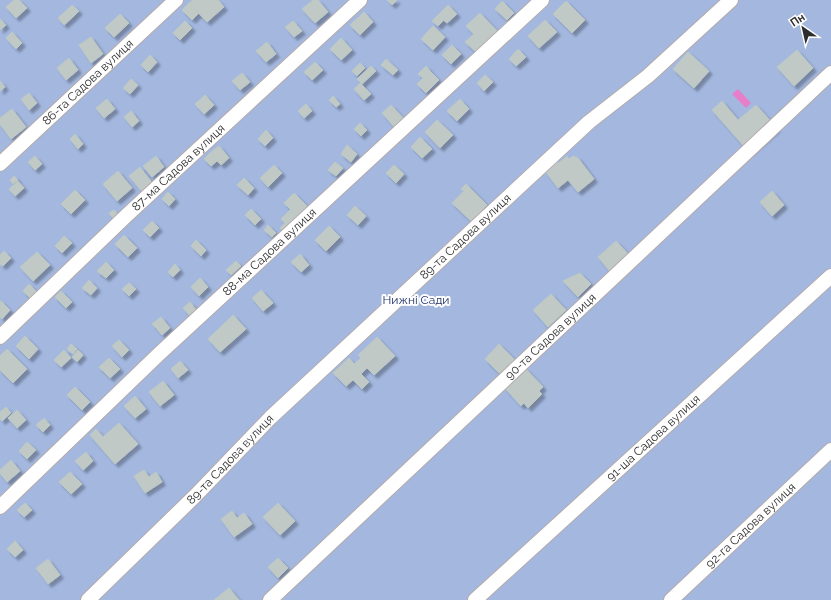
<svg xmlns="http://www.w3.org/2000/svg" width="831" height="600" font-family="Raleway,sans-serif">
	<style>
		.green { fill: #a3b7df }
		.water { fill: #e67eca }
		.building { fill: #c0c9c5; stroke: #bbc9c4; filter: url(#shadow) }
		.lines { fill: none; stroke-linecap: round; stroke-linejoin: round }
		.minor-casing { stroke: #b4abac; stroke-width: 16 }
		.minor { stroke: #fff; stroke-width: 14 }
		.labels { text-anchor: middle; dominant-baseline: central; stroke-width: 4; stroke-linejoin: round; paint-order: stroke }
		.street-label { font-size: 12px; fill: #2d2d2d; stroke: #fff }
		.park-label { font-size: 12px; fill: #213067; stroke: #fff }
	</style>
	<defs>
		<filter id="shadow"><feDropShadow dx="3.5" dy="3.5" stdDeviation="1" flood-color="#0004"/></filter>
	</defs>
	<rect width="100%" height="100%" fill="#e1ede8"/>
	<path class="green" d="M0 0H831V600H0Z"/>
	<path class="water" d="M738 89 751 103 746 108 732 94Z"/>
	<path class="building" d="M14 0H19L27 8 16 18 6 7Z
		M193 0H218L224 7 207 22 189 3Z
		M313 0H318L328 12 315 23 302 9Z
		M387 0H397L392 5Z
		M502 1 514 13 507 20 495 9Z
		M566 1 585 20 572 33 553 14Z
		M189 3 199 13 192 20 182 10Z
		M72 5 79 11 73 17 67 10Z
		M448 5 457 14 447 23 438 15Z
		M67 10 73 17 64 25 58 18Z
		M364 12 373 22 360 35 350 25Z
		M480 13 499 33 485 46 466 26Z
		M120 14 129 23 114 37 105 28Z
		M438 15 444 20 438 26 432 21Z
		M0 19 6 25 0 30Z
		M545 20 557 32 539 48 528 36Z
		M185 21 192 28 180 40 173 33Z
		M293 21 302 31 294 37 285 27Z
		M433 26 445 37 433 50 421 39Z
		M12 32 22 43 16 49 6 38Z
		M474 34 485 46 477 53 465 42Z
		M91 37 103 54 91 63 79 45Z
		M341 38 352 50 341 60 330 49Z
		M267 42 276 54 266 62 256 51Z
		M452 45 461 54 451 64 442 55Z
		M518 49 526 57 516 66 509 59Z
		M797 50 813 68 794 86 777 67Z
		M688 52 709 71 694 88 673 69Z
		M150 55 157 62 148 72 141 65Z
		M69 58 78 70 66 80 57 68Z
		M386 59 398 70 393 75 381 65Z
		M315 62 323 70 312 80 304 72Z
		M360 63 365 68 357 76 352 71Z
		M371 66 376 71 362 84 357 79Z
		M426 66 430 71 423 78 418 74Z
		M430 71 439 80 426 93 417 84Z
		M242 73 250 82 240 90 232 81Z
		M485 75 493 82 484 91 477 83Z
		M131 79 138 85 130 94 123 88Z
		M0 81 5 87 0 91Z
		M360 83 371 94 364 100 354 89Z
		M29 93 37 103 29 110 21 99Z
		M205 95 214 105 204 114 195 104Z
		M333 96 340 104 336 107 329 100Z
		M107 99 115 109 104 118 96 108Z
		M460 99 469 109 457 121 447 111Z
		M722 101 738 120 756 105 777 128 749 152 712 110Z
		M306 104 312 111 304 118 298 111Z
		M391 105 406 121 396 129 382 113Z
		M12 109 26 127 11 139 0 124V118Z
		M131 111 139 121 132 127 124 117Z
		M437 120 453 135 440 148 425 132Z
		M360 123 367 130 361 136 354 129Z
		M266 130 273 138 265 146 258 139Z
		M75 134 83 144 78 149 70 139Z
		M420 137 432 149 422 158 411 147Z
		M347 145 357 154 351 162 341 154Z
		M219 146 225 153 217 161 210 153Z
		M210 153 217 161 211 166 204 159Z
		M225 153 229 158 221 165 217 161Z
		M35 156 42 164 35 170 28 162Z
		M156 156 164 167 152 177 143 166Z
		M567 156 569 159 573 156 578 158 594 179 578 192 568 180 558 188 545 171 557 161 559 163Z
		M335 162 343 168 336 176 328 170Z
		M274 165 282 173 268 187 260 178Z
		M394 165 404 174 396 183 386 173Z
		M140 167 154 185 143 193 129 176Z
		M118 171 132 188 117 201 103 184Z
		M14 176 18 180 13 184 10 180Z
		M244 178 254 188 248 195 237 185Z
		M18 181 24 188 15 196 9 189Z
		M466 184 487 205 471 221 452 203 464 191 461 189Z
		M75 190 85 200 71 214 61 204Z
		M772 191 784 205 772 216 760 202Z
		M168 192 175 199 169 206 162 199Z
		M294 193 308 207 298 217 284 203Z
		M355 206 366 216 358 225 347 215Z
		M251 209 261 219 255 225 245 215Z
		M291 209 298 217 293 221 286 214Z
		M114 210 121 218 116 222 109 213Z
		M286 214 293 221 288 226 281 219Z
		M152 221 159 228 150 237 143 230Z
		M285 223 288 226 283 231 280 228Z
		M268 225 276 233 272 237 264 230Z
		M329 226 340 237 326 251 315 240Z
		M124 235 137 248 128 257 115 244Z
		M64 236 72 243 62 253 55 246Z
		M196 240 206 250 201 256 191 246Z
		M616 241 631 257 612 274 598 257Z
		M4 251 11 258 3 266 0 264V255Z
		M37 252 50 265 33 281 20 267Z
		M300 254 309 265 301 272 291 262Z
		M236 261 241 266 231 275 226 270Z
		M106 262 114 270 106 278 97 271Z
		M175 264 180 270 173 277 168 272Z
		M580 273 591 284 578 297 563 281Z
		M200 278 208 287 199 296 191 287Z
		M89 280 97 288 91 295 82 288Z
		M129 283 136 289 129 296 122 289Z
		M29 284 39 294 33 301 23 291Z
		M261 290 273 303 263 311 252 298Z
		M61 291 72 302 66 308 55 297Z
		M551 294 566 310 548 327 533 310Z
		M1 301 10 310 2 319 0 317V302Z
		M190 302 197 311 190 316 183 308Z
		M233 315 246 329 220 352 208 339Z
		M161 317 165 322 157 329 152 324Z
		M165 322 170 328 162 335 157 329Z
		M25 336 38 349 29 359 16 346Z
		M377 337 395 356 374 375 367 368 362 373 354 364 361 358 358 355Z
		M119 340 129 350 122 357 112 346Z
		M71 344 77 349 73 354 67 349Z
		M499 344 515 360 501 375 485 359Z
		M7 349 27 369 13 383 0 370V356Z
		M64 350 71 358 61 367 54 360Z
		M78 350 83 355 77 362 72 357Z
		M109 358 120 369 110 378 99 367Z
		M349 358 362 373 361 374 369 382 362 389 353 380 346 386 333 373Z
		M180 361 188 370 178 378 171 369Z
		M525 368 543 387 539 391 542 394 528 408 524 403 521 406 504 387Z
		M163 381 174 395 160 406 149 392Z
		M75 387 90 402 82 410 67 395Z
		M135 396 146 409 135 418 124 406Z
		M6 407 11 413 2 421 0 419V412Z
		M17 410 26 420 17 428 8 418Z
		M44 418 50 425 43 432 36 425Z
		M119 423 138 444 115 464 90 435 96 429 103 437Z
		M27 442 36 450 27 459 19 451Z
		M86 452 93 461 83 470 75 461Z
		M11 460 20 471 7 482 0 473V470Z
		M144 470 149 477 156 472 162 482 145 493 134 476Z
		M70 472 82 484 71 494 59 482Z
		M25 503 32 510 24 517 17 510Z
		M278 503 295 521 280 535 263 517Z
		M232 511 237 518 244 513 252 524 234 537 221 519Z
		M15 541 23 550 15 557 7 549Z
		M278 558 288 568 278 578 268 567Z
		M48 559 60 575 48 584 36 568Z
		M229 588 239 600H214Z"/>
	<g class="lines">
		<g class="minor-casing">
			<g id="minor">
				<path id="s1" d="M0 164 176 0"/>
				<path id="s2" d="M0 337 127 215 360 0"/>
				<path id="s3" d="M0 507 159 354 542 0"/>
				<path id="s4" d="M88 600 195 496 270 418 589 122 648 76 731 0"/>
				<path id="s5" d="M270 600 831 73"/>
				<path id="s6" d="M475 600 831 276"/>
				<path id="s7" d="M671 600 831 450"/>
			</g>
		</g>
		<use href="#minor" class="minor"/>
	</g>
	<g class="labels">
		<g class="street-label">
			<text stroke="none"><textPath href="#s1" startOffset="120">86-та Садова вулиця</textPath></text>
			<text stroke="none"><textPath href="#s2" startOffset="246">87-ма Садова вулиця</textPath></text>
			<text stroke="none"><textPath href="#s4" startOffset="524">89-та Садова вулиця</textPath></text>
			<text stroke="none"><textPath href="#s3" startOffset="371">88-ма Садова вулиця</textPath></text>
			<text stroke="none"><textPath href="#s5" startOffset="385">90-та Садова вулиця</textPath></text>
			<text stroke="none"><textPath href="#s6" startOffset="241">91-ша Садова вулиця</textPath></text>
			<text stroke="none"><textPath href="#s4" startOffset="200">89-та Садова вулиця</textPath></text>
			<text stroke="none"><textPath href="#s7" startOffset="109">92-га Садова вулиця</textPath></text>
		</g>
		<g class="park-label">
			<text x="416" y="300">Нижні Сади</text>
		</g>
	</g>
	<g transform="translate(803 28) rotate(326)" stroke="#ffffff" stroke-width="3" paint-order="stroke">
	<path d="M0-3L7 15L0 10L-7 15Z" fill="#2d2d2d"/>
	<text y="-6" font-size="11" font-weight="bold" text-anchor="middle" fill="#2d2d2d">Пн</text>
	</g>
</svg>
